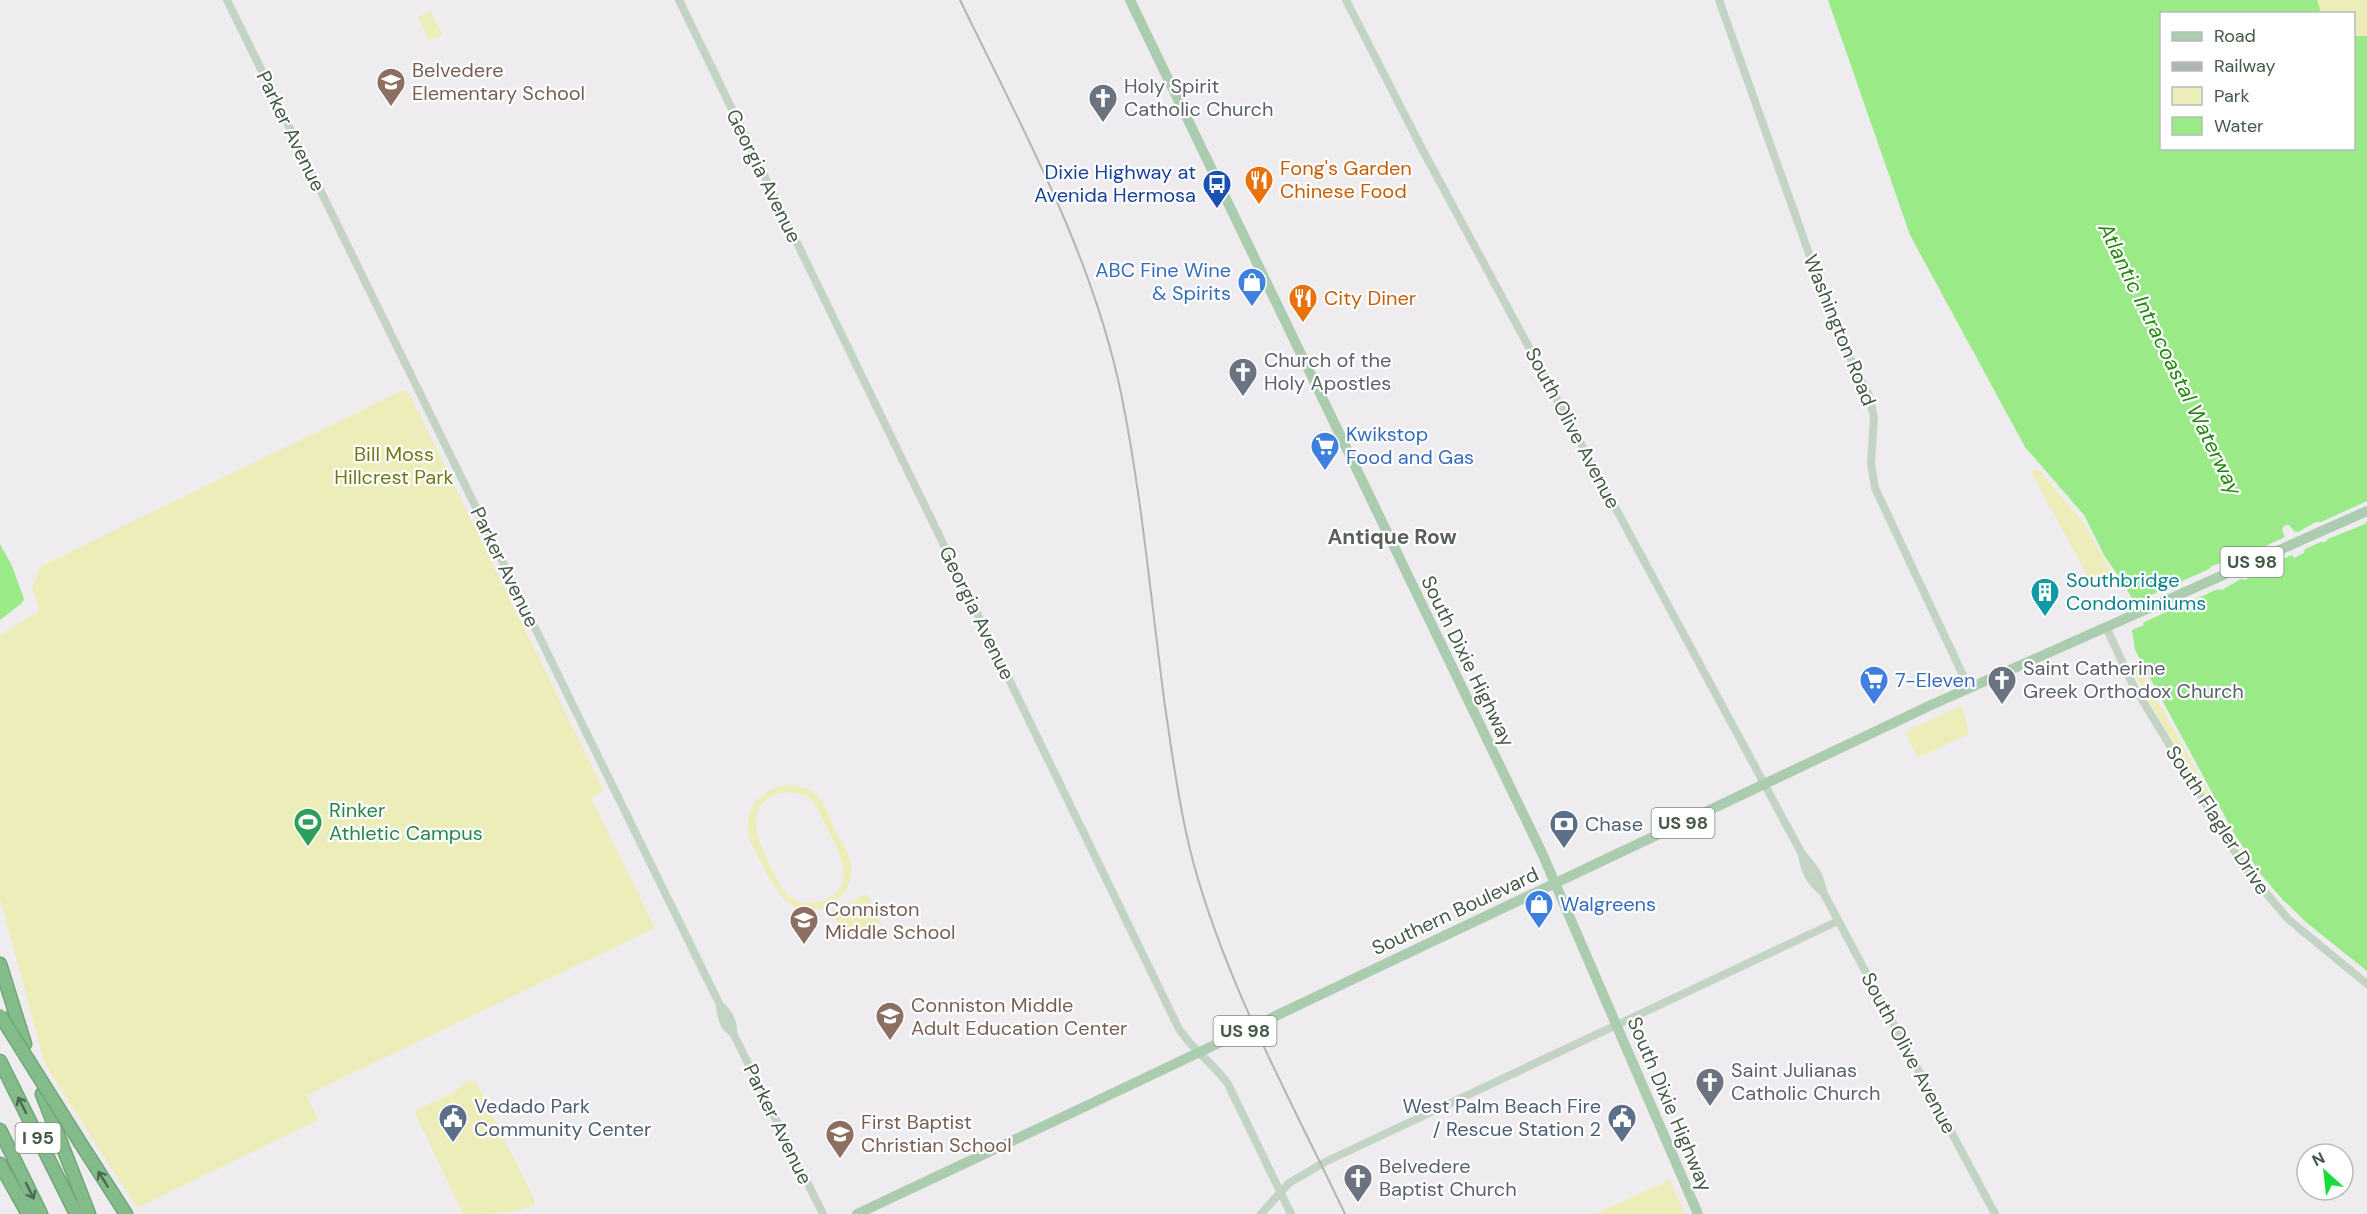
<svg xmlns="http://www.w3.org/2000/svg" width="2367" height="1214" font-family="'DM Sans',sans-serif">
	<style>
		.green { fill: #ededba; fill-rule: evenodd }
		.water { fill: #9aea87 }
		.pier { fill: #eeecef }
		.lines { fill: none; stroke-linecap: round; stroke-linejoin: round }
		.highway-casing { stroke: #6fa776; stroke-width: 15 }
		.minor { stroke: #c3d4c4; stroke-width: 8 }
		.major { stroke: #acccaf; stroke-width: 10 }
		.highway { stroke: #84bb8b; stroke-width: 12 }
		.rail { stroke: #afb7b0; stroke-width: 2 }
		.highway-bridge-casing { stroke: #6fa776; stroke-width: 15; stroke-linecap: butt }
		.major-bridge { stroke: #acccaf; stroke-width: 10 }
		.highway-bridge { stroke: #84bb8b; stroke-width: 12 }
		.oneway { stroke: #4e6851 }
		.labels { text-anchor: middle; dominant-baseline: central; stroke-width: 4.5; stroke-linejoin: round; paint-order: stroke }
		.shield { fill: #fff; stroke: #7d8b7e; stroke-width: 1.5 }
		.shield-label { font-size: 18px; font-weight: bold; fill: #455947 }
		.education-label { font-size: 20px; fill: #785e54; stroke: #fff; text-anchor: start }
		.worship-label { font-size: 20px; fill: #5b616d; stroke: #fff; text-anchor: start }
		.street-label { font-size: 20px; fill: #455947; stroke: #fff }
		.food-label { font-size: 20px; fill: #c56008; stroke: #fff; text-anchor: start }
		.transit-label { font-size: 20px; fill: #164399; stroke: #fff; text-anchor: end }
		.shop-label { font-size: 20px; fill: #366cbe; stroke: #fff; text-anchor: start }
		.park-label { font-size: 20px; fill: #6f7917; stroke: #fff }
		.culture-label { font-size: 20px; fill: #0d838f; stroke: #fff; text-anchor: start }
		.leisure-label { font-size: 20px; fill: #27864d; stroke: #fff; text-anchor: start }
		.service-label { font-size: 20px; fill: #4e5e75; stroke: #fff; text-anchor: start }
		.water-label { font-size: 21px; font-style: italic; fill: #25870f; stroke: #fff }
		.neighbourhood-label { font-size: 21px; font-weight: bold; fill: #59615a; stroke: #fff }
	</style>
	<rect width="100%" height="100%" fill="#eeecef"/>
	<path class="green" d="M2317 0H2367V41L2354 36V14L2321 13Z
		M431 11 442 35 429 41 418 17Z
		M403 390 410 395 604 791 591 798 655 928 307 1095 318 1120 137 1208 45 1064 0 899V635L39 611 32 587 41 566Z
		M2038 469 2083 522 2112 573 2092 584 2031 472Z
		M2129 663 2136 666 2144 677 2245 857 2243 858 2154 710Z
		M1962 705 1969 734 1918 758 1905 732Z
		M786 785C797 785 808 787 816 795 825 803 829 816 834 827 839 838 847 849 850 860 857 884 838 907 815 910 785 914 772 883 761 862 757 854 751 845 749 837 743 810 760 789 786 785ZM787 792C796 793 806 794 813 801 818 808 822 819 826 826 839 852 862 892 816 902 803 905 792 900 783 890 768 860 728 802 787 792Z
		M867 894 881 923 845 940 832 911Z
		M469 1080 476 1082 535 1201 534 1205C511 1214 488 1214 463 1214L415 1113V1110L453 1093Z
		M1670 1180 1685 1214H1595Z"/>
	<path class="water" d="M1828 0H2317L2321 13 2162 14V148H2354V36H2367V971L2307 923 2282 899 2260 873 2235 835 2135 650 2132 630 2144 625 2134 602 2122 581 2105 557 2084 515 2025 447 1910 235Z
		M0 544 12 566 24 599 22 603 0 620Z"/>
	<path class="pier" d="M2367 501V521L2365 524 2328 539 2325 542H2321L2305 549 2304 553 2294 558 2292 555 2253 572 2254 575 2245 580 2241 579 2222 590 2218 589 2142 623 2133 603 2209 569 2212 566 2232 559 2236 548H2242L2246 555 2285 537 2282 529 2285 525H2289L2294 531 2298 532 2316 522H2321Z"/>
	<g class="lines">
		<g class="highway-casing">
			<path id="highway" d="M0 964 25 1044
				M0 1061 76 1214
				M42 1094 89 1214
				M0 1130 41 1214
				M81 1144 126 1214
				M0 1164 28 1214"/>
		</g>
		<path class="minor" d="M227 0 720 1005C729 1013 734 1021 733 1033L823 1214
			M679 0 1178 1027C1191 1049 1213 1063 1228 1084L1291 1214
			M1346 0 1420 145 1802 854C1813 865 1821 877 1823 892L1995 1214
			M1719 0 1835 327 1869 396 1874 417 1871 463 1875 488 1969 688
			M2106 627 2133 685 2244 867 2288 919 2367 984
			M1802 854C1804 870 1810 883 1823 892
			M720 1005C720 1017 723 1026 733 1033
			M1261 1214 1289 1183 1325 1162 1838 921"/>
		<path class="major" d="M1130 0 1542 853 1698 1214
			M1406 954 1929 706 2367 511
			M857 1214 1084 1107"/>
		<use href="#highway" class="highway"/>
		<path class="rail" d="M960 0C1022 128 1092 254 1121 393 1142 496 1151 602 1165 706 1173 760 1180 813 1194 865 1228 988 1291 1100 1345 1214"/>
		<g class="highway-bridge-casing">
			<path id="highway-bridge" d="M0 1015 81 1144"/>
		</g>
		<path class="major-bridge" d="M1084 1107 1406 954"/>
		<use href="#highway-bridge" class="highway-bridge"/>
	</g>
	<defs><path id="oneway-shaft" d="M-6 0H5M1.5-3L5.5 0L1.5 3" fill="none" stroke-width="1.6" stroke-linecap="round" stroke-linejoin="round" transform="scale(1.5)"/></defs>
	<g class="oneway">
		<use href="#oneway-shaft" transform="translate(22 1105) rotate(-117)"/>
		<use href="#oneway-shaft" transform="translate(103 1179) rotate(-122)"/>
		<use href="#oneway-shaft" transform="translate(30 1191) rotate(64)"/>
	</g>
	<defs>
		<g id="school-pin" transform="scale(1.5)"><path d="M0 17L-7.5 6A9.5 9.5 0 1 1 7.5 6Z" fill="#8d6e63" stroke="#fff"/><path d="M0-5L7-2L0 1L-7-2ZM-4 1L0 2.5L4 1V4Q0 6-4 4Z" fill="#fff"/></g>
		<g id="church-pin" transform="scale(1.5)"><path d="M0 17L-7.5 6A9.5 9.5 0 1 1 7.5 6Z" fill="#6b7280" stroke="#fff"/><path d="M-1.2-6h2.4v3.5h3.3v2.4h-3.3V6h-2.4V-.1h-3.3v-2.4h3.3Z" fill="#fff"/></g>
		<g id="restaurant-pin" transform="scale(1.5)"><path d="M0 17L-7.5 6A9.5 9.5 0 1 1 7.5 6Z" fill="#e8710a" stroke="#fff"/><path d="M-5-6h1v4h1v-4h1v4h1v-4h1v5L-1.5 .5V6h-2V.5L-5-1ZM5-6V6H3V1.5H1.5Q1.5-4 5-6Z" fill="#fff"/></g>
		<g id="bus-pin" transform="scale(1.5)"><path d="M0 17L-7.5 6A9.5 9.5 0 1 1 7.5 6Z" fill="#1a4fb4" stroke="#fff"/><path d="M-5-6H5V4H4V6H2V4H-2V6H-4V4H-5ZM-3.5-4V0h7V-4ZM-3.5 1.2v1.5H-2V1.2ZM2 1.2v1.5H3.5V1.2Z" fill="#fff"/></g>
		<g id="shop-pin" transform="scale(1.5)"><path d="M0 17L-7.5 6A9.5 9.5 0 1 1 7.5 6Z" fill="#3f7fe0" stroke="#fff"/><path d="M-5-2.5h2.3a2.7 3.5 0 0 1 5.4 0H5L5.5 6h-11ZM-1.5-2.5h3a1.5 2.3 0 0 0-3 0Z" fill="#fff"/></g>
		<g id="supermarket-pin" transform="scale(1.5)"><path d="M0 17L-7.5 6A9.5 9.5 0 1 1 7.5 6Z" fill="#3f7fe0" stroke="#fff"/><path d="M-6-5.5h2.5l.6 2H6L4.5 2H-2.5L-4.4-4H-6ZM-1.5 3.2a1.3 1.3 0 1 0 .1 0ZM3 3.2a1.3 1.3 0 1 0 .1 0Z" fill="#fff"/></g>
		<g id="building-pin" transform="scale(1.5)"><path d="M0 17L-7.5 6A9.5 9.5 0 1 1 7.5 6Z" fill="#0f9aa8" stroke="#fff"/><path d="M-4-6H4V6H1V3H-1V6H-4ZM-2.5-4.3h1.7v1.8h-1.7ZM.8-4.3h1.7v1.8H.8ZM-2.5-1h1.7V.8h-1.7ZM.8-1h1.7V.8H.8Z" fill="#fff"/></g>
		<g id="stadium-pin" transform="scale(1.5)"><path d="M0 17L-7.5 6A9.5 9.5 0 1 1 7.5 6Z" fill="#2e9e5b" stroke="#fff"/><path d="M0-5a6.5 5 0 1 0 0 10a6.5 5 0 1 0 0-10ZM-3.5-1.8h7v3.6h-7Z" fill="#fff"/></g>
		<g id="bank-pin" transform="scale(1.5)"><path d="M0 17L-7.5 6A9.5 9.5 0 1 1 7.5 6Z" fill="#5c6f8a" stroke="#fff"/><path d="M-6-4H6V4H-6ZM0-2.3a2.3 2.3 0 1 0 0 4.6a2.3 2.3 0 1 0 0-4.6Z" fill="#fff"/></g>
		<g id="civic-pin" transform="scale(1.5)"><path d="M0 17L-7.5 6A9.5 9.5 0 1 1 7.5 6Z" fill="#5c6f8a" stroke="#fff"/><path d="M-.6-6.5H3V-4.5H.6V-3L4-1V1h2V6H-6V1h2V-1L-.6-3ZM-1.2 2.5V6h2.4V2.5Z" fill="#fff"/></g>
	</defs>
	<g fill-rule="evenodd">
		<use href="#school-pin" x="391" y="82"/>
		<use href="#church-pin" x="1103" y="98"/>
		<use href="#restaurant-pin" x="1259" y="180"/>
		<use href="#bus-pin" x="1217" y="184"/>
		<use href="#shop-pin" x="1252" y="282"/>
		<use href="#restaurant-pin" x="1303" y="298"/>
		<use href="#church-pin" x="1243" y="372"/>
		<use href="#supermarket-pin" x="1325" y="446"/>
		<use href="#building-pin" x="2045" y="592"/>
		<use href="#supermarket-pin" x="1874" y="680"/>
		<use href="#church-pin" x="2002" y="680"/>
		<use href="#stadium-pin" x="308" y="822"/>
		<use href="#bank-pin" x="1564" y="824"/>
		<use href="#shop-pin" x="1539" y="904"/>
		<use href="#school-pin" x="804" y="920"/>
		<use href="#school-pin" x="890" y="1016"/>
		<use href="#church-pin" x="1710" y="1082"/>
		<use href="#civic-pin" x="453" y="1118"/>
		<use href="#civic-pin" x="1622" y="1118"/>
		<use href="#school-pin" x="840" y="1134"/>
		<use href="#church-pin" x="1358" y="1178"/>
	</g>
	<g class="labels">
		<g class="shield">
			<rect x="2220.5" y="547" width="63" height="30" rx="4.5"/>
			<rect x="1651.5" y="808" width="63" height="30" rx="4.5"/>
			<rect x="1213.5" y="1016" width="63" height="30" rx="4.5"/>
			<rect x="15.5" y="1123" width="45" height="30" rx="4.5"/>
		</g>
		<g class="shield-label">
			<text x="2252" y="562">US 98</text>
			<text x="1683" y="823">US 98</text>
			<text x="1245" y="1031">US 98</text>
			<text x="38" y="1138">I 95</text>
		</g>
		<g class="education-label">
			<text x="412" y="70">Belvedere<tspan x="412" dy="23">Elementary School</tspan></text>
			<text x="825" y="909">Conniston<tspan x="825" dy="23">Middle School</tspan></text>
			<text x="911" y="1005">Conniston Middle<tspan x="911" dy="23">Adult Education Center</tspan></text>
			<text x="861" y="1122">First Baptist<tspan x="861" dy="23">Christian School</tspan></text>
		</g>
		<g class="worship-label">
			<text x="1124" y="86">Holy Spirit<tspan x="1124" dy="23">Catholic Church</tspan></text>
			<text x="1264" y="360">Church of the<tspan x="1264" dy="23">Holy Apostles</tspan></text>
			<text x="2023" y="668">Saint Catherine<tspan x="2023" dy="23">Greek Orthodox Church</tspan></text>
			<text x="1731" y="1070">Saint Julianas<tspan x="1731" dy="23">Catholic Church</tspan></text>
			<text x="1379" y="1166">Belvedere<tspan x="1379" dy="23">Baptist Church</tspan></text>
		</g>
		<g class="street-label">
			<text transform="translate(291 131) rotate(64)">Parker Avenue</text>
			<text transform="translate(764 176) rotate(64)">Georgia Avenue</text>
			<text transform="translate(1840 330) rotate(68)">Washington Road</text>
			<text transform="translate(1573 428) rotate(62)">South Olive Avenue</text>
			<text transform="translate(505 567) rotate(64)">Parker Avenue</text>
			<text transform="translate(977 613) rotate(64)">Georgia Avenue</text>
			<text transform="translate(1468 661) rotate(64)">South Dixie Highway</text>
			<text transform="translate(2218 820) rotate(57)">South Flagler Drive</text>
			<text transform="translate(1455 911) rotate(-25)">Southern Boulevard</text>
			<text transform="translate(1909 1053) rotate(62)">South Olive Avenue</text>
			<text transform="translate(1670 1104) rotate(67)">South Dixie Highway</text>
			<text transform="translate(778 1124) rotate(64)">Parker Avenue</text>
		</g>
		<g class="food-label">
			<text x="1280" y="168">Fong's Garden<tspan x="1280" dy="23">Chinese Food</tspan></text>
			<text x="1324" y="298">City Diner</text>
		</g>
		<g class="transit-label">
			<text x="1196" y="172">Dixie Highway at<tspan x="1196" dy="23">Avenida Hermosa</tspan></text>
		</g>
		<g class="shop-label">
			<text x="1231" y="270" text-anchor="end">ABC Fine Wine<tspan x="1231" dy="23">&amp; Spirits</tspan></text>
			<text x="1346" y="434">Kwikstop<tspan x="1346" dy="23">Food and Gas</tspan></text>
			<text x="1895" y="680">7-Eleven</text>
			<text x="1560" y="904">Walgreens</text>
		</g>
		<g class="park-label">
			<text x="394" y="454">Bill Moss<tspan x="394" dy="23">Hillcrest Park</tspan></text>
		</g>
		<g class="culture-label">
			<text x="2066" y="580">Southbridge<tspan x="2066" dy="23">Condominiums</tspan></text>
		</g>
		<g class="leisure-label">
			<text x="329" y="810">Rinker<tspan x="329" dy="23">Athletic Campus</tspan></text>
		</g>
		<g class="service-label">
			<text x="1585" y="824">Chase</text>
			<text x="474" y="1106">Vedado Park<tspan x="474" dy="23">Community Center</tspan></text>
			<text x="1601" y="1106" text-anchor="end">West Palm Beach Fire<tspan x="1601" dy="23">/ Rescue Station 2</tspan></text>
		</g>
		<g class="water-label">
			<text transform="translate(2170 359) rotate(64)">Atlantic Intracoastal Waterway</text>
		</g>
		<g class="neighbourhood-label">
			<text x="1392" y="537">Antique Row</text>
		</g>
	</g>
	<rect x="2160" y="12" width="195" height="138" fill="#ffffff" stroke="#b5bdb5" stroke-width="1.5"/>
	<rect x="2172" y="32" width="30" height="9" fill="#acccaf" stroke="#b5bdb5" stroke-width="1.5"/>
	<text x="2214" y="42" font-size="18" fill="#455947">Road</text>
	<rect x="2172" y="62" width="30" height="9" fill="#afb7b0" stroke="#b5bdb5" stroke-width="1.5"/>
	<text x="2214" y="72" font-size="18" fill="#455947">Railway</text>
	<rect x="2172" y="87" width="30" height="18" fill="#ededba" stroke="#b5bdb5" stroke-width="1.5"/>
	<text x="2214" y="102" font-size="18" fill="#455947">Park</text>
	<rect x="2172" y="117" width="30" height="18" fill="#9aea87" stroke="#b5bdb5" stroke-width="1.5"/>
	<text x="2214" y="132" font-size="18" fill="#455947">Water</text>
	<g transform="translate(2325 1172) rotate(333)"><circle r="28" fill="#ffffff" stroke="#b5bdb5" stroke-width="1.5"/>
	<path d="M0-4.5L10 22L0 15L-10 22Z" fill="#1bdb3b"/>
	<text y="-9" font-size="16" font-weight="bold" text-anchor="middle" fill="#455947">N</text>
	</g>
</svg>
